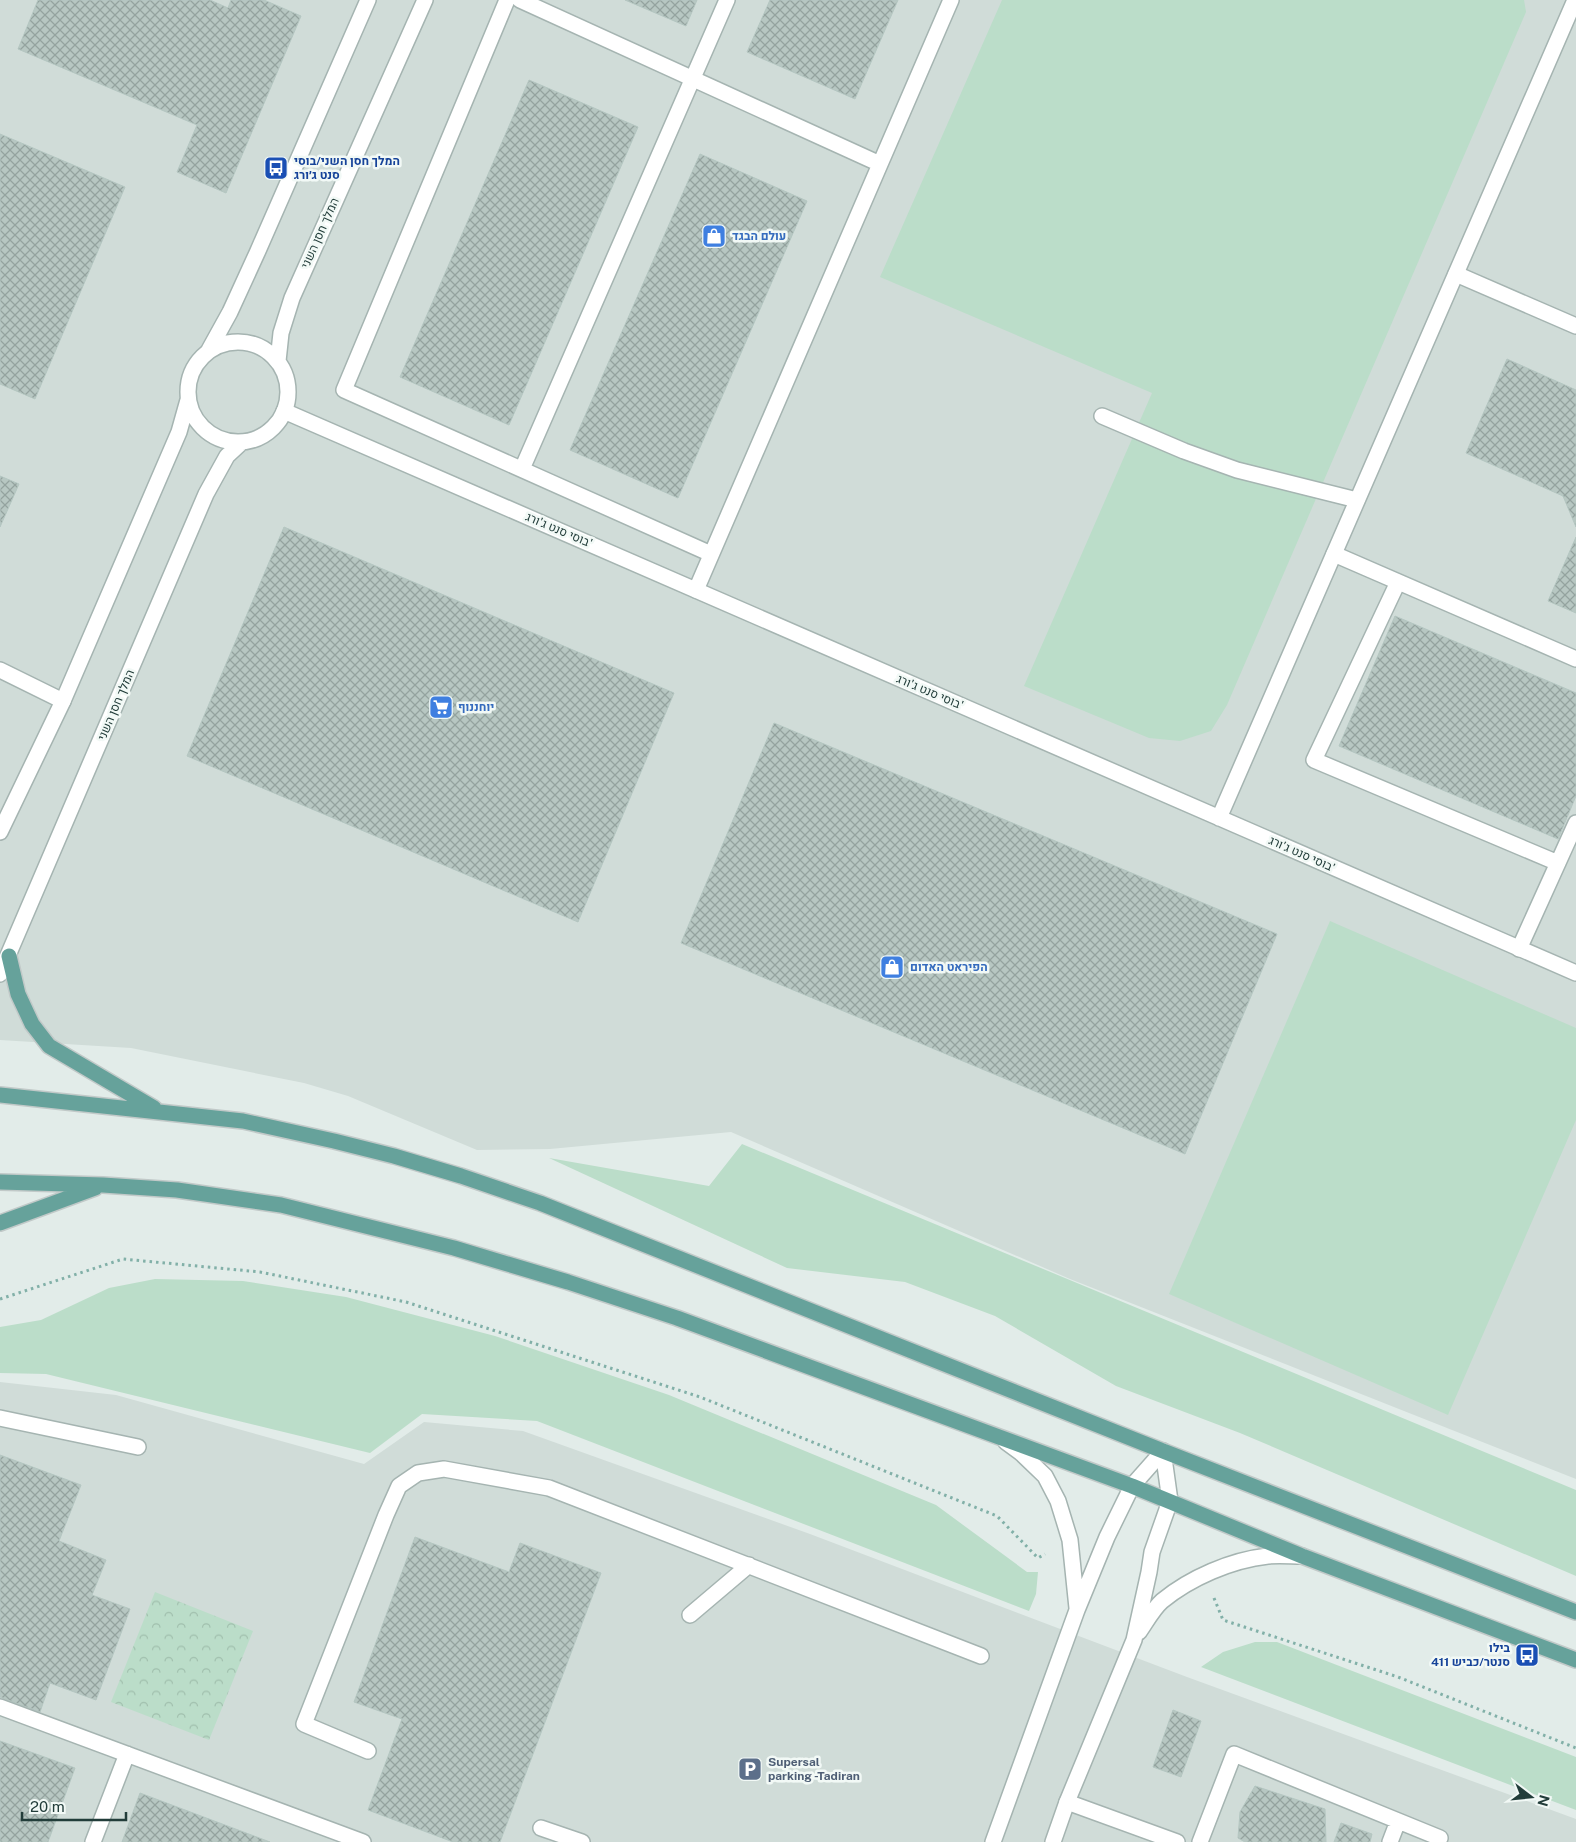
<svg xmlns="http://www.w3.org/2000/svg" width="1576" height="1842" font-family="'Public Sans',Heebo,sans-serif">
	<style>
		.built { fill: #d0dcd8 }
		.grass { fill: #bbddc9 }
		.park { fill: url(#park-crowns) }
		.building { fill: url(#building-cross-hatch); stroke: #b4c6c1 }
		.lines { fill: none; stroke-linecap: round; stroke-linejoin: round }
		.service-casing { stroke: #a5b4b1; stroke-width: 18 }
		.minor-casing { stroke: #a5b4b1; stroke-width: 18 }
		.tertiary-casing { stroke: #a5b4b1; stroke-width: 18 }
		.primary-casing { stroke: #c1c9c8; stroke-width: 18 }
		.path { stroke: #82b0a8; stroke-width: 3; stroke-dasharray: 2.5 4; stroke-linecap: butt }
		.service { stroke: #fff; stroke-width: 15 }
		.minor { stroke: #fff; stroke-width: 15 }
		.tertiary { stroke: #fff; stroke-width: 15 }
		.primary { stroke: #66a29b; stroke-width: 15 }
		.labels { text-anchor: middle; dominant-baseline: central; stroke-width: 5; stroke-linejoin: round; paint-order: stroke }
		.transit-label { font-size: 12px; font-weight: bold; fill: #164399; stroke: #f2f9f6; text-anchor: start }
		.street-label { font-size: 12px; fill: #223d3a; stroke: #f2f9f6 }
		.shop-label { font-size: 12px; font-weight: bold; fill: #366cbe; stroke: #f2f9f6; text-anchor: start }
		.service-label { font-size: 12px; font-weight: bold; fill: #4e5e75; stroke: #f2f9f6; text-anchor: start }
	</style>
	<defs>
		<pattern id="park-crowns" width="20" height="18" patternUnits="userSpaceOnUse" patternTransform="scale(1.25)"><rect width="20" height="18" fill="#bbddc9"/><path d="M2 6a3 3 0 1 1 6 0M12 15a3 3 0 1 1 6 0" fill="none" stroke="#a0bfad"/></pattern>
		<pattern id="building-cross-hatch" width="8" height="8" patternUnits="userSpaceOnUse" patternTransform="scale(1.25)"><rect width="8" height="8" fill="#b7c7c2"/><path d="M0 0l8 8M0 8l8-8" fill="none" stroke="#94a39f"/></pattern>
	</defs>
	<rect width="100%" height="100%" fill="#e2ece9"/>
	<path class="built" d="M0 0H1576V1479L1070 1279 731 1132 550 1149 477 1150 348 1096 304 1083 131 1048 0 1040Z
		M0 1382 116 1395 364 1464 424 1422 523 1431 810 1534 1187 1677 1576 1819V1842H0Z"/>
	<path class="grass" d="M1002 0H1524L1526 12 1227 705 1211 731 1180 741 1149 738 1024 686 1152 393 880 277Z
		M1330 921 1576 1028V1120L1448 1415 1169 1294Z
		M742 1144 1576 1490V1576L1240 1433 1116 1386 995 1316 905 1282 787 1268 549 1158 709 1186Z
		M155 1279 243 1281 346 1297 495 1336 669 1395 936 1505 1027 1572H1038L1036 1594 1029 1611 537 1421 422 1414 370 1453 46 1374 0 1373V1327L41 1320 109 1288Z
		M1255 1642H1277L1576 1757V1810L1201 1667 1223 1652Z"/>
	<path class="park" d="M155 1592 253 1631 209 1740 111 1702Z"/>
	<path class="building" d="M38 0H210L228 8 231 0H264L301 16 226 193 177 172 197 125 18 49Z
		M625 0H697L686 26Z
		M770 0H898L855 99 747 52Z
		M529 80 638 127 509 425 400 377Z
		M0 134 125 187 35 399 0 384Z
		M700 154 807 201 678 498 570 450Z
		M1507 359 1576 390V527L1563 496 1466 453Z
		M0 476 19 484 0 527Z
		M284 527 674 693 578 922 187 756Z
		M1576 537V613L1548 601Z
		M1395 616 1576 693V796L1558 839 1339 746Z
		M774 723 1277 934 1185 1154 681 943Z
		M0 1455 81 1485 59 1541 106 1560 92 1595 130 1609 96 1700 50 1683 40 1712 0 1697Z
		M415 1537 509 1572 520 1543 601 1573 500 1842H453L368 1810 402 1719 354 1702Z
		M1173 1710 1201 1721 1181 1777 1153 1767Z
		M0 1741 75 1768 48 1842H0Z
		M1255 1786 1325 1809 1326 1842H1245L1238 1838 1240 1812Z
		M140 1793 270 1842H122Z
		M1341 1823 1372 1834 1370 1842H1334Z"/>
	<g class="lines">
		<g class="service-casing">
			<path id="service" d="M507 0 344 390 711 554
				M520 0 880 164
				M1456 274 1576 326
				M1102 416 1184 451 1237 470 1357 500
				M522 469 727 0
				M1334 554 1576 659
				M1398 582 1314 760 1558 863
				M696 590 951 0
				M0 670 63 701
				M1519 949 1576 823
				M0 1418 138 1447
				M690 1615 749 1565
				M0 1707 363 1842
				M368 1751 304 1724 386 1515 399 1486 418 1473 444 1469 549 1488 981 1656
				M1067 1802 1177 1842
				M93 1842 127 1754
				M1200 1842 1234 1754 1440 1838
				M1390 1842 1398 1821"/>
		</g>
		<g class="minor-casing">
			<path id="minor" d="M284 411 1576 973
				M1219 818 1575 0
				M1006 1442 1021 1453 1045 1476 1058 1501 1070 1540 1077 1608
				M1139 1632C1146 1622 1153 1609 1162 1601 1190 1578 1231 1560 1268 1556 1279 1555 1291 1556 1302 1556
				M541 1828 582 1842
				M993 1842 1077 1610 1107 1537 1132 1486 1163 1451
				M1053 1842 1067 1802 1134 1640 1149 1572 1152 1552 1170 1501 1163 1451"/>
		</g>
		<g class="tertiary-casing">
			<path id="tertiary" d="M188 392a50 50 0 1 1 100 0a50 50 0 1 1-100 0Z
				M209 350 230 312 257 253 368 0
				M278 361 281 333 292 298 425 0
				M0 832 63 701 179 432 188 400
				M0 974 206 494 227 456 241 443"/>
		</g>
		<g class="primary-casing">
			<path id="primary" d="M9 956 18 994 32 1024 49 1046 154 1108
				M0 1095 243 1121 334 1141 394 1156 461 1176 540 1203 1163 1451 1576 1612
				M0 1182 103 1185 177 1190 281 1205 454 1248 568 1282 677 1318 1132 1486 1302 1556 1576 1660
				M0 1223 95 1188"/>
		</g>
		<path class="path" d="M0 1299 123 1259 260 1272 406 1302 700 1397 997 1516 1038 1558 1045 1554
			M1214 1598 1223 1620 1398 1677 1576 1748"/>
		<use href="#service" class="service"/>
		<use href="#minor" class="minor"/>
		<use href="#tertiary" class="tertiary"/>
		<use href="#primary" class="primary"/>
	</g>
	<defs>
		<g id="bus-square" transform="scale(1.25)"><rect x="-9" y="-9" width="18" height="18" rx="4" fill="#1a4fb4" stroke="#f2f9f6"/><path d="M-5-6H5V4H4V6H2V4H-2V6H-4V4H-5ZM-3.5-4V0h7V-4ZM-3.5 1.2v1.5H-2V1.2ZM2 1.2v1.5H3.5V1.2Z" fill="#fff"/></g>
		<g id="shop-square" transform="scale(1.25)"><rect x="-9" y="-9" width="18" height="18" rx="4" fill="#3f7fe0" stroke="#f2f9f6"/><path d="M-5-2.5h2.3a2.7 3.5 0 0 1 5.4 0H5L5.5 6h-11ZM-1.5-2.5h3a1.5 2.3 0 0 0-3 0Z" fill="#fff"/></g>
		<g id="supermarket-square" transform="scale(1.25)"><rect x="-9" y="-9" width="18" height="18" rx="4" fill="#3f7fe0" stroke="#f2f9f6"/><path d="M-6-5.5h2.5l.6 2H6L4.5 2H-2.5L-4.4-4H-6ZM-1.5 3.2a1.3 1.3 0 1 0 .1 0ZM3 3.2a1.3 1.3 0 1 0 .1 0Z" fill="#fff"/></g>
		<g id="parking-square" transform="scale(1.25)"><rect x="-9" y="-9" width="18" height="18" rx="4" fill="#5c6f8a" stroke="#f2f9f6"/><path d="M-3.5-5.5H1a3.5 3.5 0 0 1 0 7H-1V5.5H-3.5ZM-1-3.4V-.6H.8a1.4 1.4 0 0 0 0-2.8Z" fill="#fff"/></g>
	</defs>
	<g fill-rule="evenodd">
		<use href="#bus-square" x="276" y="168"/>
		<use href="#shop-square" x="714" y="236"/>
		<use href="#supermarket-square" x="441" y="707"/>
		<use href="#shop-square" x="892" y="967"/>
		<use href="#bus-square" x="1527" y="1655"/>
		<use href="#parking-square" x="750" y="1769"/>
	</g>
	<g class="labels">
		<g class="transit-label">
			<text x="294" y="161">המלך חסן השני/בוסי<tspan x="294" dy="14">סנט ג׳ורג</tspan></text>
			<text x="1510" y="1648" text-anchor="end">בילו<tspan x="1510" dy="14">סנטר/כביש 411</tspan></text>
		</g>
		<g class="street-label">
			<text transform="translate(320 233) rotate(-66)">המלך חסן השני</text>
			<text transform="translate(559 530) rotate(23)">בוסי סנט ג'ורג'</text>
			<text transform="translate(930 692) rotate(23)">בוסי סנט ג'ורג'</text>
			<text transform="translate(116 705) rotate(-67)">המלך חסן השני</text>
			<text transform="translate(1302 854) rotate(24)">בוסי סנט ג'ורג'</text>
		</g>
		<g class="shop-label">
			<text x="732" y="236">עולם הבגד</text>
			<text x="458" y="707">יוחננוף</text>
			<text x="910" y="967">הפיראט האדום</text>
		</g>
		<g class="service-label">
			<text x="768" y="1762">Supersal<tspan x="768" dy="14">parking -Tadiran</tspan></text>
		</g>
	</g>
	<g transform="translate(1531 1797) rotate(106)" stroke="#f2f9f6" stroke-width="4" paint-order="stroke">
	<path d="M0-4L9 19L0 12L-9 19Z" fill="#223d3a"/>
	<text y="-8" font-size="14" font-weight="bold" text-anchor="middle" fill="#223d3a">N</text>
	</g>
	<path d="M22 1812v8h104v-8" fill="none" stroke="#223d3a" stroke-width="2.5"/>
	<text x="30" y="1812" font-size="15" fill="#223d3a" stroke="#f2f9f6" stroke-width="4" paint-order="stroke">20 m</text>
</svg>
